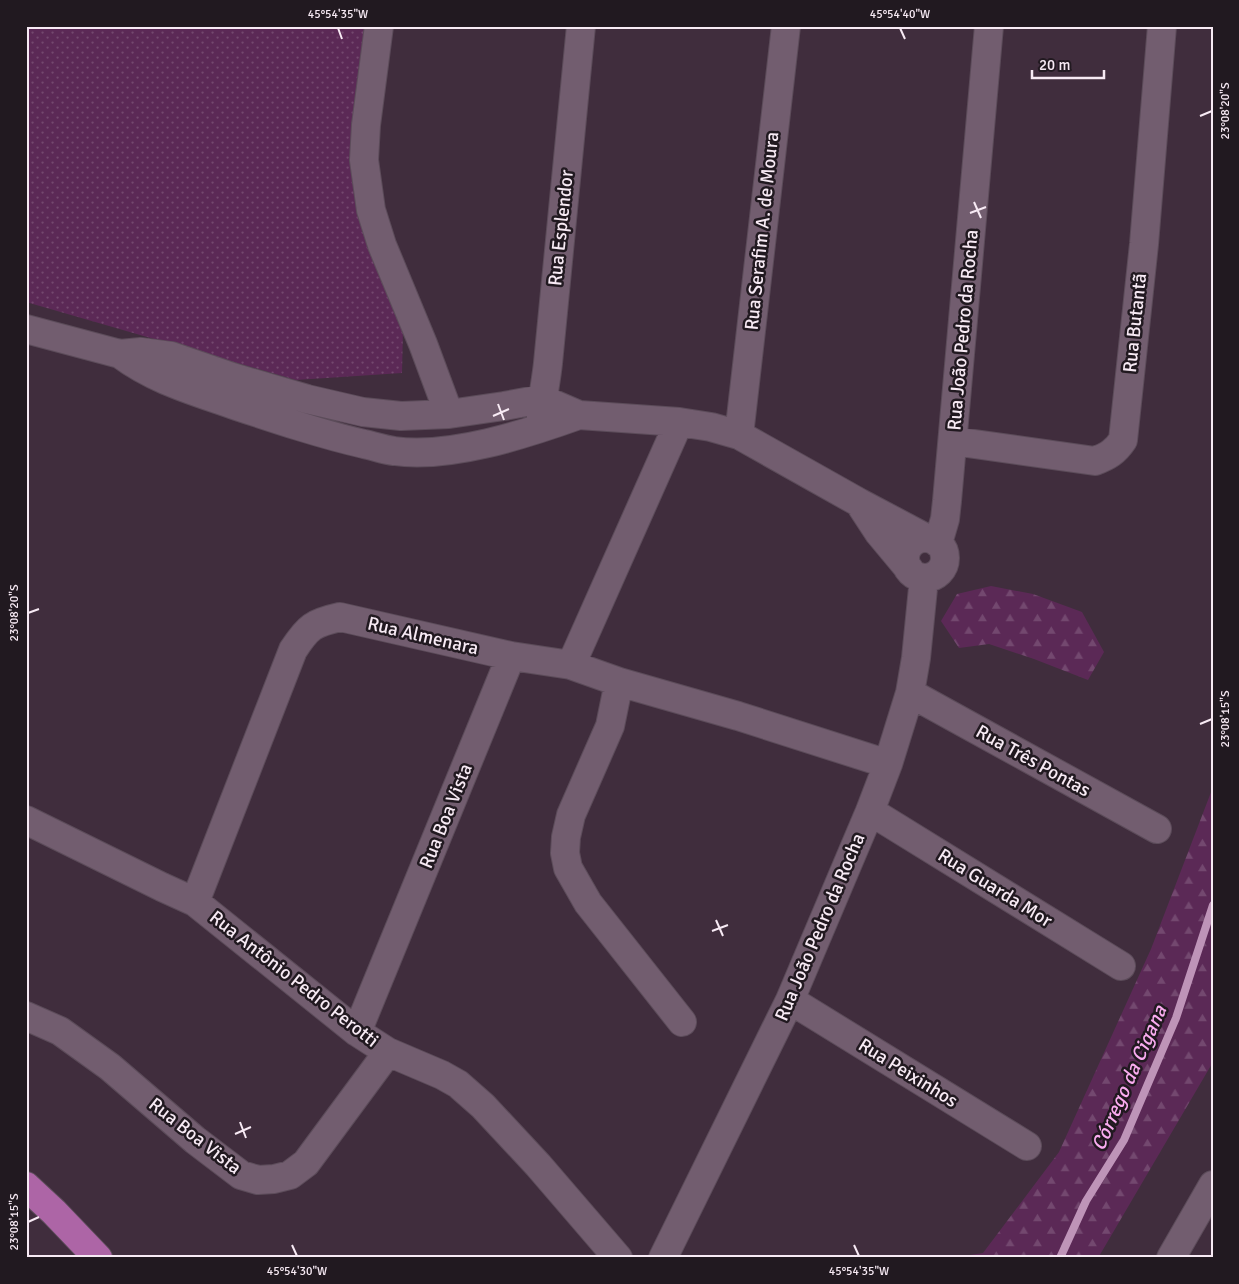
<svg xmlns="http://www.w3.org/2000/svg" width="1239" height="1284" font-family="Signika,sans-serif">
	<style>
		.grass { fill: url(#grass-dots) }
		.forest { fill: url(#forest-firs) }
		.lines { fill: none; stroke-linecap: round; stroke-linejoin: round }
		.stream { stroke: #be94b8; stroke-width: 8 }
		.minor-casing { stroke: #5c4c5a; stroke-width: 30 }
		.major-casing { stroke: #5c4c5a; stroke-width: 30 }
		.minor { stroke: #725d6f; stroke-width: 28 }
		.major { stroke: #ad65a6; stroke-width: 28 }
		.ticks { fill: none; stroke: #f7eaf4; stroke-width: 2 }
		.labels { text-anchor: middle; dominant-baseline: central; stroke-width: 5; stroke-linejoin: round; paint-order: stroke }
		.street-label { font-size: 19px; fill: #f7eaf4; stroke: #211920 }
		.water-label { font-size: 20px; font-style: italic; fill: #faacf0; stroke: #211920 }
		.neatline { fill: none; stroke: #f7eaf4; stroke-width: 2 }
		.ticks-label { font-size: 12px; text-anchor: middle; fill: #f7eaf4 }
	</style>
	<defs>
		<pattern id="grass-dots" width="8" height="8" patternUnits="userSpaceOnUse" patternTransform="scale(1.25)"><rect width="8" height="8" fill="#5b2956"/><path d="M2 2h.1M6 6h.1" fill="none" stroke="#73486f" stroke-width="1.8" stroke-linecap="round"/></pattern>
		<pattern id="forest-firs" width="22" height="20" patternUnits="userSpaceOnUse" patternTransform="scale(1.25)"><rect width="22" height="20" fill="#5b2956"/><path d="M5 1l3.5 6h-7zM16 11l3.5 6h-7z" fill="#73486f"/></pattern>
	</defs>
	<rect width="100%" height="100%" fill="#402d3d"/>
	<path class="grass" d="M26 26H366L354 126 403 327 402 373 296 380 26 302Z"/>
	<path class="forest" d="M991 586 1033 594 1082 612 1104 652 1088 680 1034 659 989 644 959 648 941 621 957 594Z
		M1213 787V1062L1098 1258H952L983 1253 1059 1152 1151 949Z"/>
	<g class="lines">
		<path class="stream" d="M1060 1258 1086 1201 1124 1140 1176 1018 1213 905"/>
		<g class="minor-casing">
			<path id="minor" d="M379 26 366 125 364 160 371 210 382 245 423 344 449 414
				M26 329 120 354 141 352 171 356 232 377 307 399 363 412 401 416 449 414 504 406 542 399 579 415 679 422 711 427 739 435 860 503 926 538
				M120 354C156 381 195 391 237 406 279 420 321 434 364 444 374 446 384 450 394 451 450 459 526 434 579 415
				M541 417C542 399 546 382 548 363L581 26
				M739 435 786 26
				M953 441 1095 461C1108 456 1115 452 1123 440L1144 244 1162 26
				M862 507 879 533 909 569
				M905 558a20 20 0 1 1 40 0a20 20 0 1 1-40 0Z
				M938 543 945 519 947 501 989 26
				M571 665 619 682 610 726 571 815 566 837 565 853 568 868 588 903 682 1022
				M619 682 738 716 888 764
				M910 693 1157 829
				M870 811 1121 966
				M26 820 162 887 195 902 357 1032 388 1052 442 1075 458 1084 483 1106 538 1165 618 1258
				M195 902 293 650C308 627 313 623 340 617L511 656 571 665 679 422
				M790 1000 1027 1146
				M26 1016 60 1031 110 1067 195 1140 241 1175 258 1180 274 1179 290 1175 306 1163 388 1052
				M357 1032 511 656
				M663 1258 790 1000 870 811 888 764 910 693 916 658 924 578
				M1171 1258 1213 1185"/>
		</g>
		<g class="major-casing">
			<path id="major" d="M26 1186 54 1212 98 1258"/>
		</g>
		<use href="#minor" class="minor"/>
		<use href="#major" class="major"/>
	</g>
	<path class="ticks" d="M338 28 342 39M900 28 905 39M1200 116 1212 111M974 202 981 218M970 213 986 207M498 404 504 420M493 416 509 409M28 613 39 609M1200 724 1212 719M716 920 723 936M712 931 728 925M240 1122 246 1138M235 1134 251 1127M28 1222 39 1217M292 1245 297 1256M854 1245 859 1256"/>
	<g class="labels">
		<g class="street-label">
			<text transform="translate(561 228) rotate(-84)">Rua Esplendor</text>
			<text transform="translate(762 231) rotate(-84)">Rua Serafim A. de Moura</text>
			<text transform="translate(1135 323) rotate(-84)">Rua Butantã</text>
			<text transform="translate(963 330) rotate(-85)">Rua João Pedro da Rocha</text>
			<text transform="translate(423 636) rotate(13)">Rua Almenara</text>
			<text transform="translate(1033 761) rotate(29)">Rua Três Pontas</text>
			<text transform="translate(446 816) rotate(-68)">Rua Boa Vista</text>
			<text transform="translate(995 888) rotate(32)">Rua Guarda Mor</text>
			<text transform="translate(820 927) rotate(-67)">Rua João Pedro da Rocha</text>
			<text transform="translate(294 979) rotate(38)">Rua Antônio Pedro Perotti</text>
			<text transform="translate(908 1073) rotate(32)">Rua Peixinhos</text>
			<text transform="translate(195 1136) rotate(38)">Rua Boa Vista</text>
		</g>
		<g class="water-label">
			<text transform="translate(1129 1078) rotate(-66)">Córrego da Cigana</text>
		</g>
	</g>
	<rect width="1239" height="1284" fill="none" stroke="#211920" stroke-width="55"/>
	<path d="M1032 70v8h72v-8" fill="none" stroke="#f7eaf4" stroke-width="2.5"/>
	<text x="1039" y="70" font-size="15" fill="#f7eaf4" stroke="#211920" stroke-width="4" paint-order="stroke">20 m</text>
	<rect x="28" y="28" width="1184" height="1228" class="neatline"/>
	<g class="ticks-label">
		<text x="338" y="18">45°54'35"W</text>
		<text x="900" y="18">45°54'40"W</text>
		<text transform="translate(1225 111) rotate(-90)" y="4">23°08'20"S</text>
		<text transform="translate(14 613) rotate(-90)" y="4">23°08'20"S</text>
		<text transform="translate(1225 719) rotate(-90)" y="4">23°08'15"S</text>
		<text transform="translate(14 1222) rotate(-90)" y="4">23°08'15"S</text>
		<text x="297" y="1275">45°54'30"W</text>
		<text x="859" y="1275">45°54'35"W</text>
	</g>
</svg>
